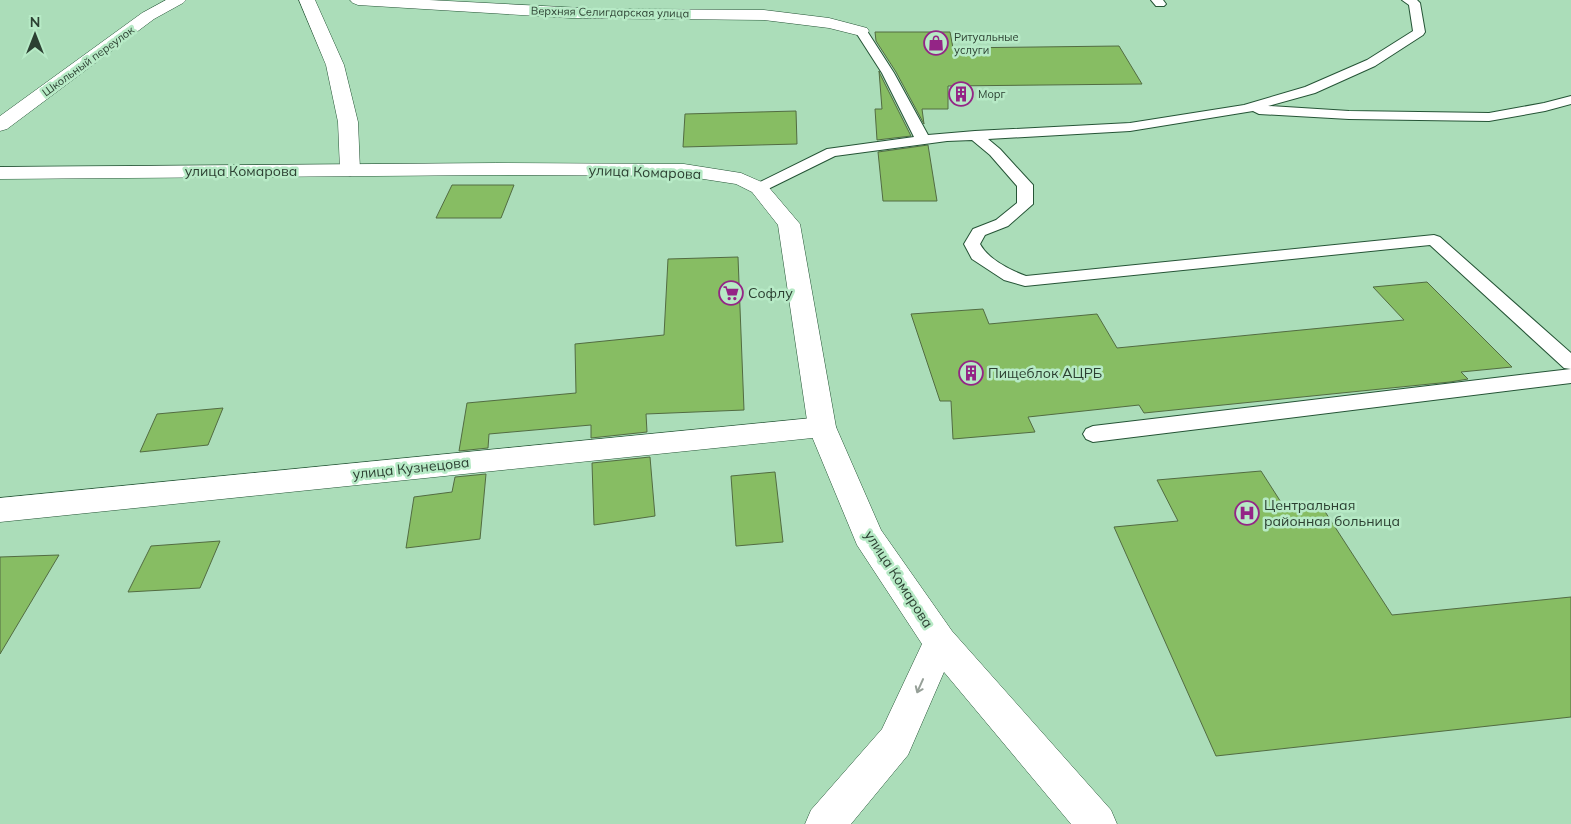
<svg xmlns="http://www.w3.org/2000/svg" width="1571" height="824" font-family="Mulish,sans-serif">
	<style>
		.building { fill: #87bd63; stroke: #526c42 }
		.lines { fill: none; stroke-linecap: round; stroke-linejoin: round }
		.service-casing { stroke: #255436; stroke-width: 2 }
		.minor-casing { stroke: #255436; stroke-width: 1 }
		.tertiary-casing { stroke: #255436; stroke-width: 1 }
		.service { fill: #fff; fill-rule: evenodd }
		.minor { fill: #fff; fill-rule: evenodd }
		.tertiary { fill: #fff; fill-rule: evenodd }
		.oneway { stroke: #96a098 }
		.labels { text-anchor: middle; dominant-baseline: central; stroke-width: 5; stroke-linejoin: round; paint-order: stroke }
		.far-street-label { font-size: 11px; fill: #2c4032; stroke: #b7eac6 }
		.far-poi-label { font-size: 11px; fill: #2c4032; stroke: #b7eac6; text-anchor: start }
		.street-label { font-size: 14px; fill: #2c4032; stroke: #b7eac6 }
		.poi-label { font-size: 14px; fill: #2c4032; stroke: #b7eac6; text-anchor: start }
	</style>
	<rect width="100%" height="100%" fill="#abddb9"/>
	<path class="building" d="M875 32H950L953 48 1119 46 1142 84 948 86V109H922L924 124 896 72 876 41Z
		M879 71 880 74 911 136 877 140 875 109H882Z
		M796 111 797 144 683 147 685 114Z
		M928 145 937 201H883L878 152Z
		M452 185H514L501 218H436Z
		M738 257 744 410 646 414 647 432 591 438V425L489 434 488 448 459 451 467 403 576 393 575 344 664 335 668 259Z
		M1427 282 1512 367 1461 372 1468 379 1450 382 1144 413 1139 405 1028 417 1035 432 953 439 951 401H940L911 314 983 309 989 324 1097 314 1117 348 1404 320 1373 287Z
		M223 408 208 445 140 452 157 414Z
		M650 457 655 516 594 525 592 463Z
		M1261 471 1286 510 1322 507 1392 615 1571 597V717L1216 756 1114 527 1178 521 1157 480Z
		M775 472 783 542 736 546 731 476Z
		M486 474 480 539 406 548 414 497 452 492 455 477Z
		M220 541 200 588 128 592 151 546Z
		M59 555 0 654V557Z"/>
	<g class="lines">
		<g class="service-casing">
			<path id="service" d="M1151 0H1163L1166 4 1164 6H1156Z
				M1402 0H1417L1420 3 1425 32 1423 35 1375 66 1315 93 1268 106 1349 111 1489 113 1544 103 1571 96V104L1545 111 1489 121 1349 119 1259 114 1253 111 1130 131 988 139 1000 149 1033 185V204L1008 226 985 235 980 244C988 259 1010 270 1026 276L1434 235 1440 237 1571 353V383L1093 442 1086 439 1083 434 1086 429 1093 426 1571 369 1564 368 1430 245 1025 286 1004 280 972 259 964 244 973 229 996 220 1017 203V186L990 155 972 140 947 141 835 156 764 191H754L751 188 754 185 827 149 914 137 882 73 855 31 857 28H865L867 31 894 73 928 135 975 131 1130 123 1244 105 1305 87 1367 60 1413 31 1409 5Z"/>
		</g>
		<g class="minor-casing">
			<path id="minor" d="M166 0H186L183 3 154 19 7 129 0 131V116L142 13Z
				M299 0H315L344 65 358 122 360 170 357 174 350 176 343 174 340 170 338 122 326 65Z
				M350 0H429L601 9 764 10 829 18 867 28 869 31 867 34 861 36 829 28 764 20 571 18 358 5 353 3Z
				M822 417 832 420 836 427 832 434 822 437 0 522V498Z"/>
		</g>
		<g class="tertiary-casing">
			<path id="tertiary" d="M496 163 684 164 741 173 766 184 800 224 836 427 881 530 952 631 1111 810 1117 824H1071L944 672 908 755 851 824H805L811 810 882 729 922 644 857 545 808 427 778 225 752 192 736 184 684 176 496 175 0 179V167Z"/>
		</g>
		<use href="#service" class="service"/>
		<use href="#minor" class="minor"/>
		<use href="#tertiary" class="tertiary"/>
	</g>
	<defs><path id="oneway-shaft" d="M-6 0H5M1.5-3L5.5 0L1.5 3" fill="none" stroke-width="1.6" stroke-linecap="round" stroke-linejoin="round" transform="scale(1.25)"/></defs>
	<use class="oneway" href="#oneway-shaft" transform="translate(920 686) rotate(114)"/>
	<defs>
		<g id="shop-ring" transform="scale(1.25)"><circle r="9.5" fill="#b7eac6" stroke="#942586" stroke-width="1.5"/><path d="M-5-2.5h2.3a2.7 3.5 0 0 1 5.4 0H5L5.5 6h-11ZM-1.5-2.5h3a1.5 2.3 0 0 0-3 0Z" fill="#942586"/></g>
		<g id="building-ring" transform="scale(1.25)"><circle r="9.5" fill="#b7eac6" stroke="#942586" stroke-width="1.5"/><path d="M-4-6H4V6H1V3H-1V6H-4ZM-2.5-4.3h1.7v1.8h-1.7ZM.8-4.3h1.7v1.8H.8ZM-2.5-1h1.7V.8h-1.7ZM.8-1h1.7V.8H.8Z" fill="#942586"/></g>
		<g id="supermarket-ring" transform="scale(1.25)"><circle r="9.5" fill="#b7eac6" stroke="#942586" stroke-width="1.5"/><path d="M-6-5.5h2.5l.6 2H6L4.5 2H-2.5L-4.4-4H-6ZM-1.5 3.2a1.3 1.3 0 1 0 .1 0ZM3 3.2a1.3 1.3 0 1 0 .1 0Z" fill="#942586"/></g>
		<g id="hospital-ring" transform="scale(1.25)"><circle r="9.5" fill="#b7eac6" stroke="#942586" stroke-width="1.5"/><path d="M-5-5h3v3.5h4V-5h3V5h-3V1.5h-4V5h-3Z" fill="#942586"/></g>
	</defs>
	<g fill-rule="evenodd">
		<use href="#shop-ring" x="936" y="43"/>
		<use href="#building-ring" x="961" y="94"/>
		<use href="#supermarket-ring" x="731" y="293"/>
		<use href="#building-ring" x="971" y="373"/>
		<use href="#hospital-ring" x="1247" y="513"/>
	</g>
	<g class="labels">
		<g class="far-street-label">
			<text transform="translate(610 12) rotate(1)">Верхняя Селигдарская улица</text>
			<text transform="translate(88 61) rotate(-36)">Школьный переулок</text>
		</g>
		<g class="far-poi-label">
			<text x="954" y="37">Ритуальные<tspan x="954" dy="13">услуги</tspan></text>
			<text x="978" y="94">Морг</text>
		</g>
		<g class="street-label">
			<text x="241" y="171">улица Комарова</text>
			<text transform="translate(645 172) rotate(2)">улица Комарова</text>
			<text transform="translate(411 468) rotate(-6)">улица Кузнецова</text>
			<text transform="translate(899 579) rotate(57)">улица Комарова</text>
		</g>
		<g class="poi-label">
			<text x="748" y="293">Софлу</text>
			<text x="988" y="373">Пищеблок АЦРБ</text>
			<text x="1264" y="505">Центральная<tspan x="1264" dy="16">районная больница</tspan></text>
		</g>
	</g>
	<g transform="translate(35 35)" stroke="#b7eac6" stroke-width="4" paint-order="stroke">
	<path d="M0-4L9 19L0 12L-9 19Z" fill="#2c4032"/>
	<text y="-8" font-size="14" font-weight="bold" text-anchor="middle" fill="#2c4032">N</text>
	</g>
</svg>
